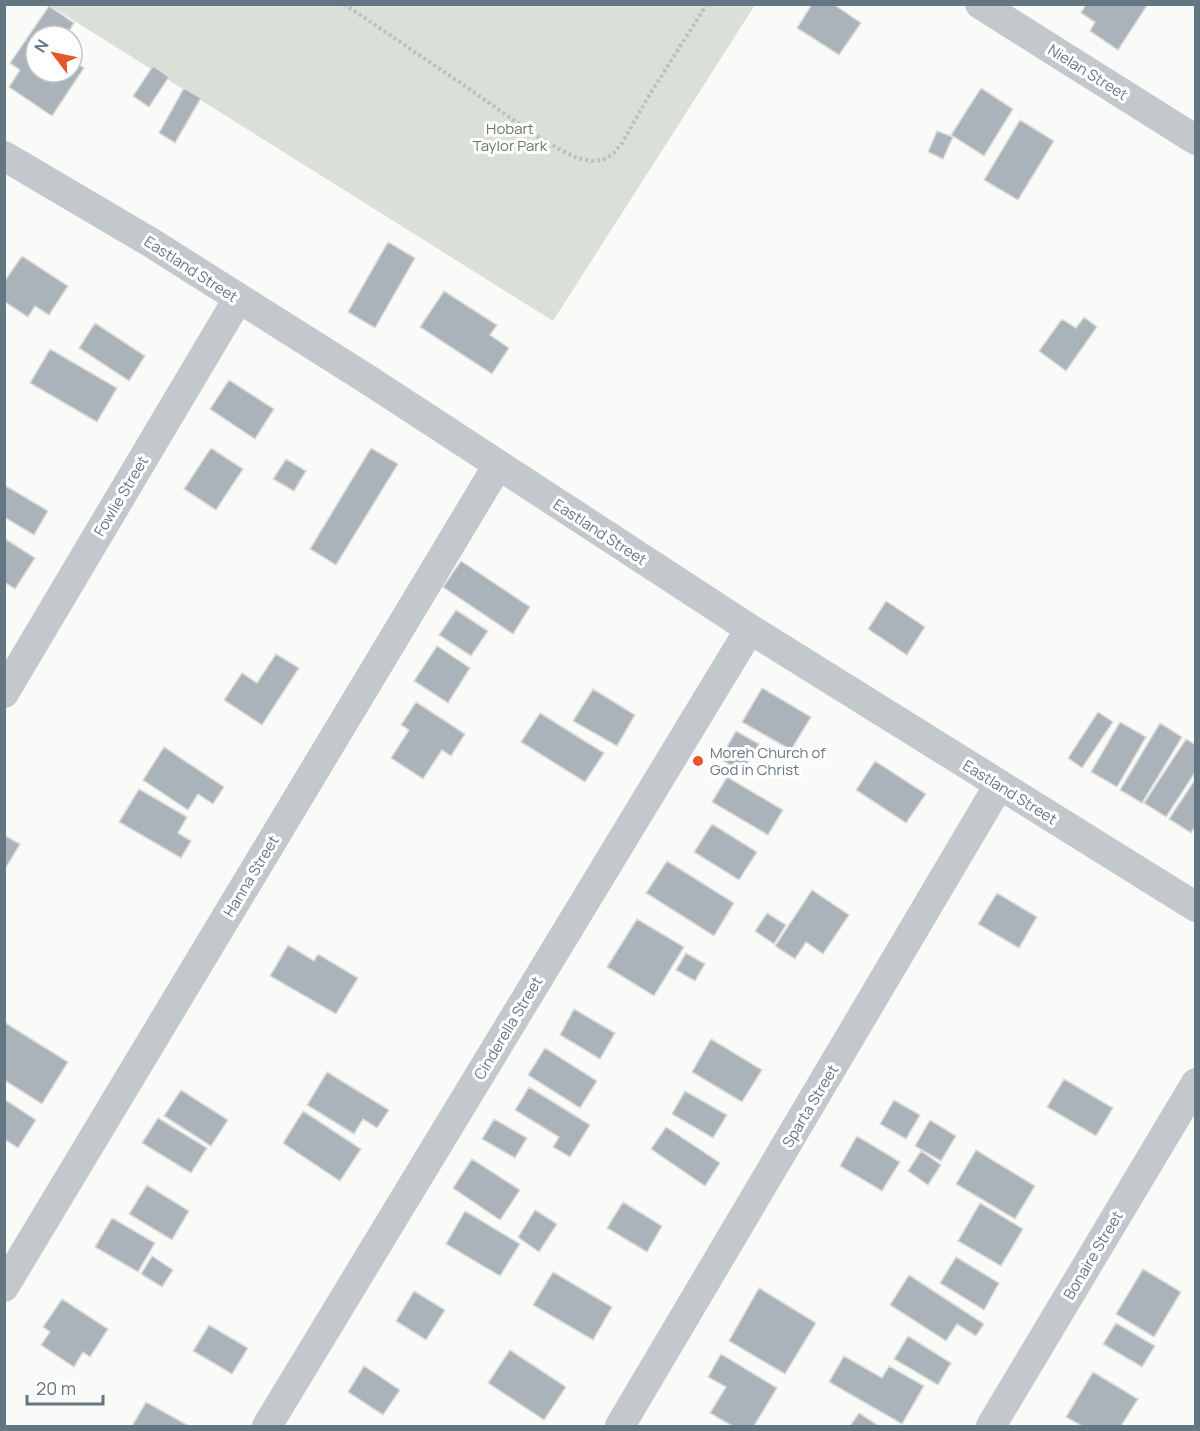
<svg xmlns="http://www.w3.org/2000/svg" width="1200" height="1431" font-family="Manrope,sans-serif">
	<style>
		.green { fill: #dadfd7 }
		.building { fill: #aab3b9; stroke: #dcdcda; stroke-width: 1.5 }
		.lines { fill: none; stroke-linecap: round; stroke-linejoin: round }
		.path { stroke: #bbbfc2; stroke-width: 4; stroke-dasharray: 3 3; stroke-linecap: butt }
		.minor { stroke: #c3c8cc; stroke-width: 30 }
		.poi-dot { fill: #e4572e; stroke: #fff; stroke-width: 2 }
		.labels { text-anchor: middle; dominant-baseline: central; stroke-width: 6; stroke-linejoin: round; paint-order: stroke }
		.street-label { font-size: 15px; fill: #657683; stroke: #fff }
		.park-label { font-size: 15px; fill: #687a64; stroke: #fff }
		.poi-label { font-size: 15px; fill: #657683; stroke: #fff; text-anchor: start }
	</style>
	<rect width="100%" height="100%" fill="#fafaf8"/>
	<path class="green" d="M49 5H755L553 321Z"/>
	<path class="building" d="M812 4H833L861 23 839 55 797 28Z
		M1086 4H1148L1118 50 1090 31 1095 22 1081 13Z
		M49 6 74 23 66 36H36V72H72V60L84 68 52 116 9 87 20 70 10 63Z
		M153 66 169 77 149 107 133 96Z
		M184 88 201 98 175 143 159 133Z
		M981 88 1013 109 984 156 951 135Z
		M1020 120 1054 141 1018 200 984 180Z
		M937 131 953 137 943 159 928 152Z
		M388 242 415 258 375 328 348 312Z
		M22 256 68 286 49 315 35 306 28 317 4 301V282Z
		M444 291 497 325 490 335 509 348 492 374 420 327Z
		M1084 317 1097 327 1066 371 1039 351 1062 319 1076 328Z
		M95 323 145 356 129 381 79 348Z
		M50 349 117 388 97 422 30 383Z
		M229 380 274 409 255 439 210 409Z
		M211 448 243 469 216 510 184 489Z
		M371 448 398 464 336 565 310 549Z
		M286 459 306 471 294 491 273 479Z
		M6 486 48 511 34 535 4 517V488Z
		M4 538 35 558 15 589 4 582Z
		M461 561 530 607 513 634 443 587Z
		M886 601 925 627 907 655 868 629Z
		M456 610 488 631 471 656 439 635Z
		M437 646 470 668 448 703 414 681Z
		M276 654 299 668 262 725 224 700 242 673 257 683Z
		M762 688 811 717 791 750 742 722Z
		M593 689 635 715 617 746 573 721Z
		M416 702 465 734 451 756 442 750 423 779 391 758 409 730 401 725Z
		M1098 712 1113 722 1082 768 1068 758Z
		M540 713 604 753 585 782 521 742Z
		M1120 722 1146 737 1117 787 1091 772Z
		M1160 723 1182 737 1142 803 1120 790Z
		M736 731 759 744 742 772 720 759Z
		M1186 739 1196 745V771L1166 817 1144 803Z
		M164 747 224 787 213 804 198 794 188 810 143 780Z
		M875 761 926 794 906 823 856 790Z
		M727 777 783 810 768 835 712 802Z
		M1196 778V825L1191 833 1169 819Z
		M139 789 187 817 178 833 191 841 181 858 119 822Z
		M712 824 757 852 739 880 694 852Z
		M4 835 20 844 4 871Z
		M667 861 734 903 714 936 646 893Z
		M812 890 849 915 823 954 806 942 795 959 775 946Z
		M997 893 1037 917 1019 948 978 924Z
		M767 913 786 925 774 944 755 931Z
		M637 919 684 947 654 996 607 967Z
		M288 945 314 961 318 954 358 978 336 1014 270 976Z
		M686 953 705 964 695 981 676 970Z
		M574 1009 615 1033 600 1059 560 1035Z
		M4 1022 68 1062 42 1104 4 1080Z
		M711 1039 762 1070 742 1102 692 1072Z
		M545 1048 597 1081 580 1108 528 1075Z
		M327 1072 389 1110 377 1128 363 1119 354 1134 307 1105Z
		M1064 1079 1113 1108 1096 1136 1047 1107Z
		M529 1087 590 1125 570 1157 553 1147 559 1137 515 1110Z
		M181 1090 228 1120 211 1146 164 1116Z
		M685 1091 727 1115 713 1138 672 1114Z
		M4 1099 36 1120 18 1148 4 1139Z
		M894 1100 920 1115 906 1139 880 1124Z
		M303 1111 361 1149 340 1181 283 1143Z
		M158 1118 207 1148 191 1173 142 1143Z
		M494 1119 527 1138 515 1158 482 1139Z
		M930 1120 956 1136 941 1161 915 1146Z
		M666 1127 720 1163 705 1186 651 1149Z
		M857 1136 900 1162 882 1191 840 1166Z
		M976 1150 1035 1186 1015 1219 956 1184Z
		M921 1151 941 1165 928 1185 908 1171Z
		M472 1159 520 1190 500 1220 453 1188Z
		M147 1185 189 1211 172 1240 129 1214Z
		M623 1202 662 1226 647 1252 607 1228Z
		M980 1203 1023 1229 1001 1266 958 1241Z
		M535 1210 557 1224 539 1252 518 1237Z
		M465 1211 520 1244 500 1276 446 1244Z
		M112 1218 155 1243 138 1272 95 1247Z
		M152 1256 173 1270 162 1287 141 1274Z
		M956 1257 999 1283 984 1310 940 1283Z
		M1143 1269 1181 1292 1154 1337 1116 1314Z
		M553 1272 612 1307 593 1340 533 1305Z
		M909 1275 984 1324 976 1336 957 1324 946 1341 890 1305Z
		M759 1288 816 1323 785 1374 729 1341Z
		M414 1291 445 1310 426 1340 396 1321Z
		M62 1299 108 1329 90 1357 83 1352 74 1367 41 1345 50 1332 43 1327Z
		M1116 1323 1155 1346 1142 1367 1103 1344Z
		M209 1325 248 1348 232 1374 193 1351Z
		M908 1336 951 1363 938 1385 894 1359Z
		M510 1350 566 1387 544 1420 488 1383Z
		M721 1354 777 1388 754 1426H732L710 1413 726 1387 708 1377Z
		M844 1356 882 1378 889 1366 924 1386 902 1424 829 1382Z
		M364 1366 400 1390 383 1415 348 1392Z
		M1093 1372 1138 1399 1121 1426H1082L1066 1417Z
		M146 1402 189 1426H132Z
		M859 1413 879 1426H850Z"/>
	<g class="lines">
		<path class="path" d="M344 4 465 86 532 133 561 150 577 158 592 161 603 160 613 154 622 143 650 94 707 4"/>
		<path class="minor" d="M980 4 1196 140
			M4 156 150 242 367 379 750 629 1196 907
			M4 693 238 299
			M4 1287 498 465
			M267 1426 750 629
			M620 1426 999 785
			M991 1426 1196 1083"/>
	</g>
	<circle class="poi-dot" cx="698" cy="761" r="6"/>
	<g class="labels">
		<g class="street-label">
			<text transform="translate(1088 72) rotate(32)">Nielan Street</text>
			<text transform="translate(191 269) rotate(33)">Eastland Street</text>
			<text transform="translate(121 496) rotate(-59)">Fowlie Street</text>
			<text transform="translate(600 532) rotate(33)">Eastland Street</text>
			<text transform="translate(1010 792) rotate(32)">Eastland Street</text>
			<text transform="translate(251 876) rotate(-59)">Hanna Street</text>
			<text transform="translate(508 1028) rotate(-59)">Cinderella Street</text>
			<text transform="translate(810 1106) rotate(-59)">Sparta Street</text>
			<text transform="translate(1093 1255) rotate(-59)">Bonaire Street</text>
		</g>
		<g class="park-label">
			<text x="510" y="128">Hobart<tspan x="510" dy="17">Taylor Park</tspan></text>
		</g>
		<g class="poi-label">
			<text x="710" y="752">Moreh Church of<tspan x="710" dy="17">God in Christ</tspan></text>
		</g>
	</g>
	<rect width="1200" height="1431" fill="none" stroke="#657683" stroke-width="12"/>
	<g transform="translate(54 54) rotate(302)"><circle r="28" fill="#ffffff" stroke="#c1c8cd" stroke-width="1.5"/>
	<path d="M0-4.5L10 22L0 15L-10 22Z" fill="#e4572e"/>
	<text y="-9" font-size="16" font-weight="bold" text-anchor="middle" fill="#657683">N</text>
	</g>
	<path d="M27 1395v9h76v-9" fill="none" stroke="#657683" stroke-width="3"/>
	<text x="36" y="1395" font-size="18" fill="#657683" stroke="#ffffff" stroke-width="4.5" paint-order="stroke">20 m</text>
</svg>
